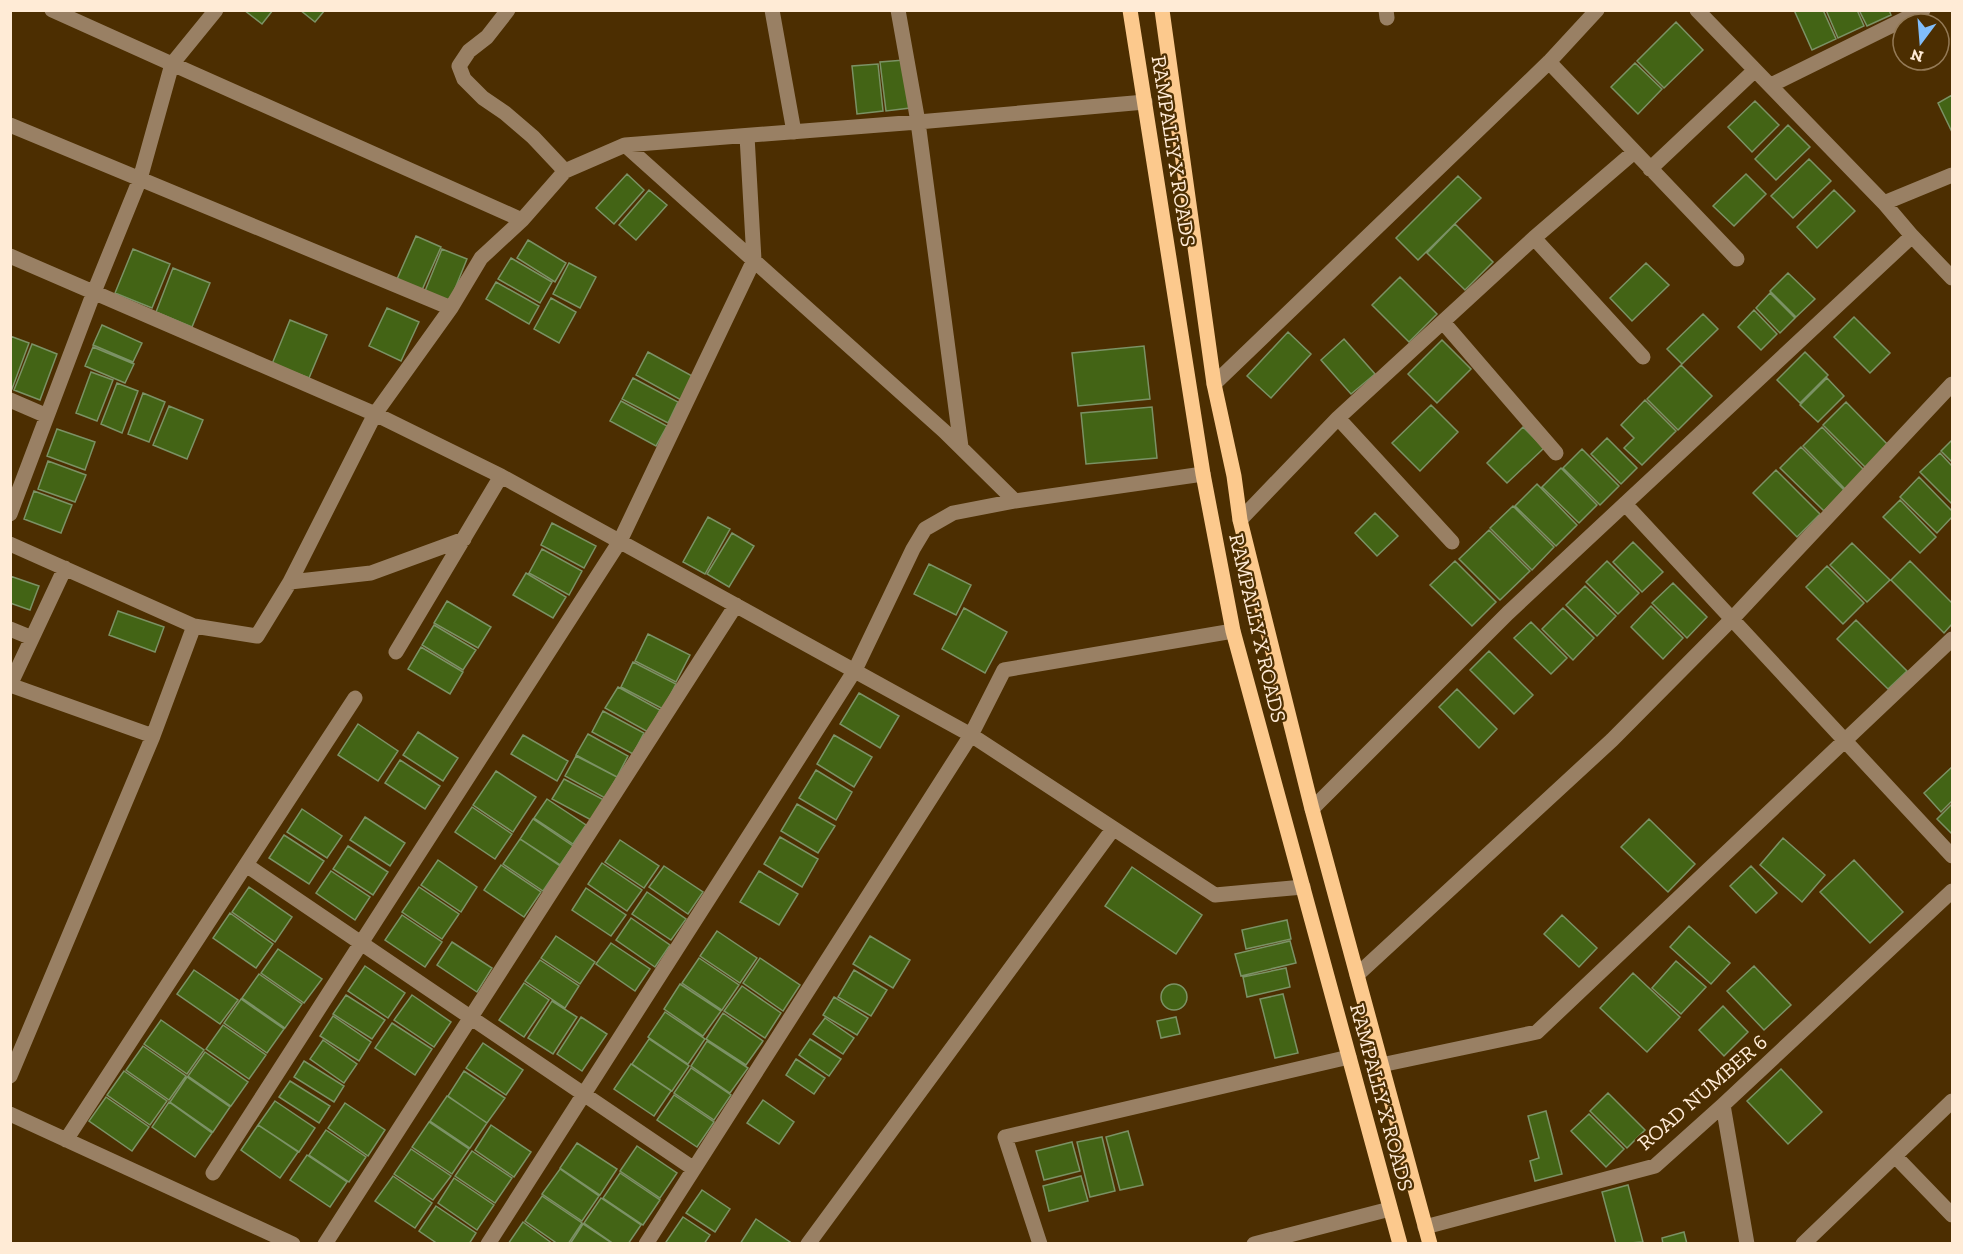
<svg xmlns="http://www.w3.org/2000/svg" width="1963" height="1254" font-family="'Zilla Slab',serif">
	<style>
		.building { fill: #436415; stroke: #7b9265; stroke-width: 1.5 }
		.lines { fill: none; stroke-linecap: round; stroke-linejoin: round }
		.minor { stroke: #998064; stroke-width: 15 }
		.major { stroke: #fcc98d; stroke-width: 15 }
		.labels { text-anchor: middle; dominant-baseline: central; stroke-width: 4.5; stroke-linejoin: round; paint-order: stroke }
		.street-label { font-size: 21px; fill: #ffebd6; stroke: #4c2e01 }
	</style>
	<rect width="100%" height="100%" fill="#4c2e01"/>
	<path class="building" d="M244 10H273L262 24Z
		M300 10H325L315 22Z
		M1794 10H1823L1836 39 1812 50Z
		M1826 10H1857L1864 26 1838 38Z
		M1859 10H1889L1891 15 1867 26Z
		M1676 22 1703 50 1664 88 1637 61Z
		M904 60 910 108 886 111 880 62Z
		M1635 63 1662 89 1638 114 1611 87Z
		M878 64 883 111 857 114 852 66Z
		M1952 95V132L1938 103Z
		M1755 101 1779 125 1752 152 1728 127Z
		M1788 125 1810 147 1776 180 1755 159Z
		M1809 159 1831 181 1793 218 1771 196Z
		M627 174 644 190 614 224 596 208Z
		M1746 174 1766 194 1734 226 1713 206Z
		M1458 176 1481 198 1418 260 1396 238Z
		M649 190 667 205 636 240 619 225Z
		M1834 190 1855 211 1817 248 1797 227Z
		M1455 224 1493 262 1465 290 1427 253Z
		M416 236 441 247 422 290 397 279Z
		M528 240 566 263 555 282 517 258Z
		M133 249 170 264 152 308 115 293Z
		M442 249 467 259 450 301 425 291Z
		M511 258 552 282 540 303 498 279Z
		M569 263 596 277 580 308 553 294Z
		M1646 263 1669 285 1632 321 1610 298Z
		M173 268 210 283 192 327 156 312Z
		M1788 273 1815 299 1796 317 1770 291Z
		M1400 277 1437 314 1409 342 1372 305Z
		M496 282 539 306 529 324 486 299Z
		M1770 293 1795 318 1780 333 1756 308Z
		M551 298 576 312 559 343 534 329Z
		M387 308 419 322 401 361 369 346Z
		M1754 310 1777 334 1761 350 1738 327Z
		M1703 314 1718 329 1682 364 1667 349Z
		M1854 317 1890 353 1870 373 1834 337Z
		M290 320 327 335 309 378 272 364Z
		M102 325 142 343 133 362 93 345Z
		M1288 332 1311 354 1271 398 1247 376Z
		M10 336 29 343 12 389 10 388Z
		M1344 339 1375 374 1351 394 1321 360Z
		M1442 340 1471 369 1437 403 1408 374Z
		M32 344 57 354 40 400 14 390Z
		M1144 346 1150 399 1078 406 1072 353Z
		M93 347 134 364 125 383 85 366Z
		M648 352 694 377 681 400 636 375Z
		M1805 352 1828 375 1800 403 1777 380Z
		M1681 365 1712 396 1678 430 1647 399Z
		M91 372 113 380 97 421 76 413Z
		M633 378 678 402 668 423 622 399Z
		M1827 378 1844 396 1818 422 1800 405Z
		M117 383 138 391 122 433 101 424Z
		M143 393 165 402 149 442 128 434Z
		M1645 400 1676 431 1642 465 1624 448 1634 438 1621 425Z
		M621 401 667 426 656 446 610 421Z
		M1846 402 1890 447 1867 469 1823 425Z
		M1431 405 1458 432 1420 471 1392 443Z
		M169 406 203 420 187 459 153 445Z
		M1152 407 1157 458 1086 464 1081 413Z
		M1523 427 1544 448 1507 483 1487 463Z
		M1822 427 1864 470 1845 489 1803 446Z
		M57 429 95 442 85 470 47 456Z
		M1607 438 1637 468 1621 484 1591 454Z
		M1952 440V462L1941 451Z
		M1801 447 1844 490 1824 511 1780 468Z
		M1582 449 1619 486 1600 505 1563 468Z
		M1940 453 1952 466V504L1920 472Z
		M48 461 86 475 75 502 38 489Z
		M1561 468 1597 505 1579 523 1542 487Z
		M1776 470 1820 514 1797 537 1753 493Z
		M1919 477 1952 511V517L1937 533 1900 497Z
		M1537 484 1577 525 1556 546 1515 506Z
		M34 491 72 505 61 533 24 519Z
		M1900 500 1936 537 1920 553 1883 517Z
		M1513 506 1554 547 1532 570 1490 528Z
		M1375 513 1398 536 1377 556 1355 533Z
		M708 517 730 529 705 574 683 562Z
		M552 523 596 546 584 568 541 545Z
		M1489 530 1530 571 1500 600 1459 559Z
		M732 533 754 546 729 587 707 574Z
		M1633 542 1663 572 1642 592 1613 562Z
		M1852 543 1890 580 1867 602 1830 565Z
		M542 549 582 571 569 595 529 573Z
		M1455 561 1496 602 1472 626 1430 585Z
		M1607 561 1639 593 1618 614 1586 582Z
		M1910 561 1952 603V624L1944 633 1891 580Z
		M929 564 971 585 956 615 914 594Z
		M1827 566 1864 603 1843 624 1806 587Z
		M526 573 566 597 553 618 513 595Z
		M10 576 39 586 30 610 10 603Z
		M1673 583 1707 617 1687 638 1652 603Z
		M1585 586 1616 616 1597 636 1566 605Z
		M447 601 491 627 478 648 434 623Z
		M1651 606 1683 638 1663 659 1631 627Z
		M964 608 1007 632 985 673 942 649Z
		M1563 608 1594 638 1573 660 1542 629Z
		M118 611 164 627 155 652 109 635Z
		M1856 620 1907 671 1888 689 1837 639Z
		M1531 622 1567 658 1551 674 1514 638Z
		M434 625 476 650 463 670 422 645Z
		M648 634 690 655 676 682 635 661Z
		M421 647 463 672 450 694 408 669Z
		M1489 651 1533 695 1514 714 1470 670Z
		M633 662 676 684 663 709 621 687Z
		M618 687 660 710 648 732 605 708Z
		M1457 689 1497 729 1479 748 1439 707Z
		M859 693 899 716 880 748 840 724Z
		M603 711 644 733 633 754 592 732Z
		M358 724 398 751 378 781 338 755Z
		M418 732 458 758 443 781 403 755Z
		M588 734 628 756 617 777 576 755Z
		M523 735 568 761 557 781 511 754Z
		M834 735 872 757 854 787 817 764Z
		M576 756 617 777 605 798 565 776Z
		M400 760 440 786 425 809 385 783Z
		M1952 767V801L1941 812 1924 793Z
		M816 770 852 792 836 820 799 798Z
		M496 771 536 797 513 832 473 805Z
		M564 779 604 800 593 821 552 799Z
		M547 799 586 825 573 844 534 818Z
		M797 804 835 826 818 853 781 831Z
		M1952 804V834L1937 819Z
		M472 807 512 834 495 859 455 832Z
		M302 809 342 836 327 858 287 832Z
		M365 817 405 843 390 866 350 840Z
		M533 819 573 846 560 865 520 839Z
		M1649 819 1695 864 1668 892 1621 847Z
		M284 835 324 861 309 884 269 858Z
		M780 837 818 859 802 887 764 864Z
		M1783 838 1825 875 1802 902 1760 865Z
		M520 839 560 866 543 891 503 864Z
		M620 840 659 866 644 888 605 862Z
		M348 846 388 872 373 895 333 869Z
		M438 860 477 887 461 912 421 885Z
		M1854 860 1903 912 1870 943 1820 892Z
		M602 863 642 890 627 911 588 884Z
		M501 865 541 892 524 917 484 890Z
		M664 866 703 892 688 914 649 887Z
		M1751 866 1777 893 1756 913 1730 886Z
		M1132 867 1202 915 1176 954 1105 906Z
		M331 871 370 897 355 920 316 893Z
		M759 871 798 894 779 925 740 902Z
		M249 887 292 917 275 942 232 912Z
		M419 887 459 914 442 939 402 912Z
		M586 888 626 915 611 936 572 910Z
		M647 892 686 919 671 940 632 914Z
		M230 913 273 944 256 968 213 938Z
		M402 915 442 942 425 967 385 940Z
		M1562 915 1597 948 1579 967 1544 934Z
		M631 918 670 945 655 967 616 940Z
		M1287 920 1291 939 1246 949 1242 930Z
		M1689 926 1730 963 1711 984 1670 947Z
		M717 931 757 958 740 983 700 956Z
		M556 936 595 962 580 984 541 958Z
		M870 936 910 960 893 988 853 964Z
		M1290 941 1296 963 1241 976 1235 954Z
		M452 942 492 968 477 992 437 965Z
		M611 943 650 969 635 991 596 964Z
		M278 949 322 979 304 1003 261 973Z
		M699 958 739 985 722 1010 682 983Z
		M760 958 800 985 783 1011 743 983Z
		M540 960 579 986 565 1008 525 981Z
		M1676 961 1706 987 1681 1014 1652 988Z
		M365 966 405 993 388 1018 348 991Z
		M1754 966 1791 1005 1764 1030 1727 991Z
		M1286 968 1290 987 1247 997 1243 977Z
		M194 970 238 1000 220 1024 177 994Z
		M854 970 887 990 871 1016 838 997Z
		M1633 973 1680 1017 1647 1052 1600 1008Z
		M259 974 302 1004 285 1028 242 998Z
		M524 983 549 1000 524 1037 499 1020Z
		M1161 997a13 13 0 1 1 26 0a13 13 0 1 1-26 0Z
		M680 984 721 1011 703 1036 664 1009Z
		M742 986 781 1013 765 1038 724 1011Z
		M1283 994 1298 1053 1275 1058 1260 999Z
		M346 995 385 1020 372 1039 333 1014Z
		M412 995 451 1022 434 1047 394 1020Z
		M834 997 868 1018 857 1035 823 1015Z
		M241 999 284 1029 267 1053 224 1023Z
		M552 1001 577 1017 553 1054 528 1038Z
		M1723 1006 1748 1032 1724 1056 1699 1030Z
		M665 1012 705 1039 688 1064 648 1037Z
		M723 1013 763 1041 746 1065 706 1039Z
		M333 1016 371 1042 359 1061 320 1036Z
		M581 1017 607 1034 582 1071 557 1054Z
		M1176 1017 1180 1034 1161 1038 1157 1021Z
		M825 1018 854 1038 843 1054 813 1034Z
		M161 1020 204 1050 187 1074 144 1044Z
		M392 1023 432 1049 415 1075 375 1048Z
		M223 1025 266 1055 249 1079 206 1049Z
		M649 1039 689 1066 672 1091 632 1064Z
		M810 1039 841 1059 829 1076 799 1055Z
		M323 1040 357 1064 344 1083 310 1059Z
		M707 1041 748 1068 730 1093 691 1066Z
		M483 1043 523 1070 506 1095 466 1068Z
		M143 1046 186 1076 169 1100 126 1070Z
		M205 1052 248 1082 231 1106 188 1076Z
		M796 1059 825 1078 814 1094 786 1075Z
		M304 1061 344 1086 334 1102 294 1077Z
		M631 1064 671 1091 654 1116 614 1089Z
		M691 1068 731 1095 714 1120 674 1093Z
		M1781 1069 1822 1112 1788 1144 1747 1101Z
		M124 1071 167 1101 150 1125 107 1095Z
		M464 1071 505 1098 487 1123 448 1096Z
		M187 1077 230 1107 213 1132 170 1102Z
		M290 1081 330 1106 319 1123 279 1097Z
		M1608 1093 1645 1130 1627 1148 1590 1111Z
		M674 1095 714 1122 697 1147 657 1120Z
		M447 1096 487 1123 470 1148 430 1121Z
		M106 1097 149 1127 132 1151 89 1121Z
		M763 1100 794 1122 779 1144 747 1123Z
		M275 1101 315 1128 299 1152 258 1125Z
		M169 1102 212 1133 195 1157 152 1127Z
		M345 1103 385 1130 368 1156 328 1128Z
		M1546 1111 1562 1174 1535 1181 1530 1161 1539 1158 1528 1116Z
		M1589 1114 1624 1149 1606 1167 1571 1131Z
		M429 1122 469 1149 452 1174 412 1147Z
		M258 1125 298 1152 280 1178 241 1150Z
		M491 1125 531 1152 514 1177 475 1150Z
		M326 1130 366 1157 349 1182 309 1155Z
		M1128 1131 1143 1185 1120 1190 1106 1137Z
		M1102 1137 1115 1191 1090 1197 1077 1142Z
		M1072 1142 1080 1171 1044 1180 1036 1151Z
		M577 1143 617 1169 600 1195 560 1168Z
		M637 1146 677 1173 660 1198 620 1171Z
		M411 1149 451 1176 433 1200 394 1174Z
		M472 1151 512 1178 495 1203 455 1176Z
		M307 1155 347 1182 330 1207 290 1180Z
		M560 1169 599 1196 582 1221 542 1194Z
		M620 1173 660 1200 643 1225 603 1198Z
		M393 1176 432 1203 415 1228 375 1201Z
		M1081 1176 1088 1201 1049 1211 1043 1186Z
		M454 1178 494 1205 477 1230 438 1203Z
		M1628 1185 1643 1242 1616 1244 1602 1192Z
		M702 1190 730 1209 715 1232 686 1213Z
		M542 1196 582 1223 568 1244H558L525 1221Z
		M601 1198 641 1225 628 1244H614L584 1223Z
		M436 1206 476 1233 469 1244H438L419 1231Z
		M683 1217 710 1235 704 1244H669L666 1242Z
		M756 1219 793 1244H740Z
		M523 1222 553 1244H508Z
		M583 1224 613 1244H570Z
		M1684 1232 1687 1244H1663L1662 1238Z"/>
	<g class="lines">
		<path class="minor" d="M216 10 172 64 522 220
			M508 10 487 37 469 51 459 66 464 79 483 98 505 113 533 137 565 171
			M772 10 794 132
			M898 10 918 122 961 447
			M1386 10 1387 18
			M1697 10 1884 203 1912 236 1952 278
			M1549 62 1737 259
			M1771 85 1923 10
			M10 125 451 308
			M625 145 944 431 1015 501
			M1650 169 1755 70
			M1884 203 1952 175
			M1534 238 1643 357
			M10 256 375 414 501 476 971 735 1215 895 1303 887
			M1443 322 1556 453
			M1214 384 1549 62 1597 10
			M10 400 47 416
			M1338 418 1452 542
			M1626 505 1952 856
			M10 514 94 292 140 179 172 64 52 10
			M1240 520 1338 418 1534 238 1634 152
			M10 544 194 626 153 736 10 1076
			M290 582 371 573 464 539
			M194 626 257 636 290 582 375 414 451 308 481 258 522 220 565 171 625 145 918 122 1145 102
			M10 629 32 638
			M396 652 501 476
			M10 685 153 736
			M10 685 65 568
			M1312 809 1508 613 1912 236
			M246 865 694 1169
			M1357 975 1612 740 1732 619 1952 384
			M1381 1065 1537 1032 1952 639
			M1723 1105 1747 1244
			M10 1114 293 1244
			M66 1140 355 698
			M1895 1156 1952 1215
			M213 1173 620 541 754 260 747 136
			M1425 1227 1655 1166 1723 1105 1952 891
			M325 1244 736 605
			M488 1244 855 670 913 549 925 529 953 513 1015 501 1203 474
			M646 1244 971 735 1004 670 1233 631
			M808 1244 1113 829
			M1040 1244 1005 1137 1349 1057
			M1254 1244 1390 1209
			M1803 1244 1952 1101"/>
		<path class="major" d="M1130 10 1203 474 1233 631 1400 1244
			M1162 10 1214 384 1234 476 1240 520 1312 809 1430 1244"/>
	</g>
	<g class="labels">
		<g class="street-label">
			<text transform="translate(1174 151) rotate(81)">RAMPALLY X ROADS</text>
			<text transform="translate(1258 628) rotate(77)">RAMPALLY X ROADS</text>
			<text transform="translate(1702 1092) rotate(-41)">ROAD NUMBER 6</text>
			<text transform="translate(1382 1097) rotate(75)">RAMPALLY X ROADS</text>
		</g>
	</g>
	<rect width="1963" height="1254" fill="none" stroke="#ffebd6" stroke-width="24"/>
	<g transform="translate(1921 42) rotate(196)"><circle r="28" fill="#4c2e01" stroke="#947a56" stroke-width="1.5"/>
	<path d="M0-4.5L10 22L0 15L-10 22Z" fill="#81bdfa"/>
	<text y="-9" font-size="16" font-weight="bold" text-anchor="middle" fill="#ffebd6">N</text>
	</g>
</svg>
